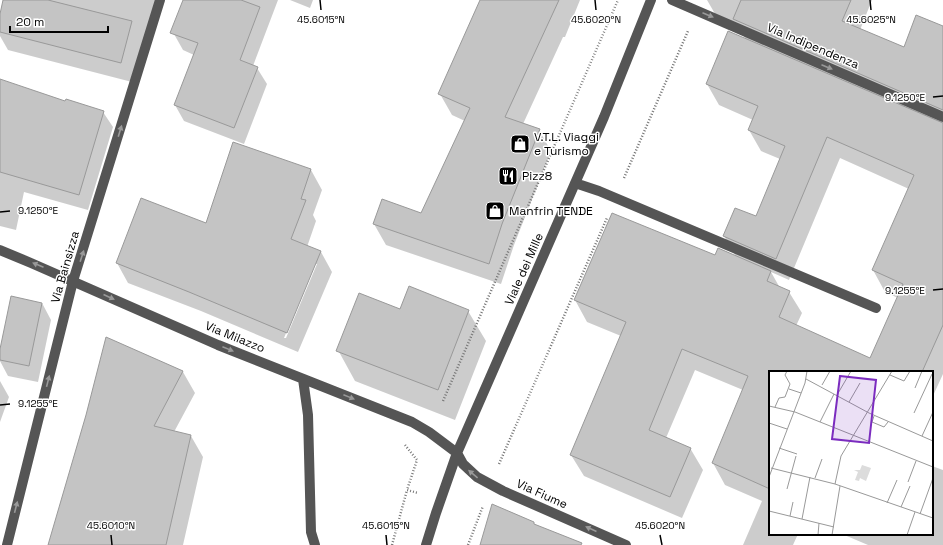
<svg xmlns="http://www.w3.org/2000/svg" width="943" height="545" font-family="'Space Grotesk',sans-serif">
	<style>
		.shadow { fill: #0003; fill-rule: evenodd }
		.building { fill: #c4c4c4; stroke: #999 }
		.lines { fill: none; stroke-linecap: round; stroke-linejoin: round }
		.path { stroke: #777; stroke-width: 2.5; stroke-dasharray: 1 2; stroke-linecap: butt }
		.minor { stroke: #555; stroke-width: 10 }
		.oneway { fill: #999 }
		.ticks { fill: none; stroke: #000; stroke-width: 1.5 }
		.labels { text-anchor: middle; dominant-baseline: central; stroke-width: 3; stroke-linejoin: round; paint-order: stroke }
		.street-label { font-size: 12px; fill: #000; stroke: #fff }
		.poi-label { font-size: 12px; fill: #000; stroke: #fff; text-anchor: start }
		.inset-road { fill: none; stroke: #999; stroke-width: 1 }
		.view { fill: #7b2cbf; fill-opacity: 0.15; stroke: #7b2cbf; stroke-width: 2 }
		.inset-edge { fill: none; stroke: #000; stroke-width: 2 }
		.ticks-label { font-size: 10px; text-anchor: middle; fill: #000; stroke: #fff; stroke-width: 3; stroke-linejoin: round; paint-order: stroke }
	</style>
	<rect width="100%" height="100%" fill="#fff"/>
	<path class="shadow" d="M5 0H157L132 82 8 50 0 36V18Z
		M187 0H278L253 66 257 68 267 84 244 144 184 121 175 105 194 55 183 50 174 34Z
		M290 0H313L310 8Z
		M481 0H580L565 37H563L523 124 539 130 551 151 514 245 501 284 386 245 374 224 422 214 465 121 452 115 440 94Z
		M707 0H872L860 30 904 48 943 27V374L932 398V372H770V534H798L793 545H743L762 501 725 485 713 463 743 390 695 370 666 438 690 448 703 470 682 518 584 476 571 455 621 336 587 322 575 300 715 257H736L724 236 756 218 780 159 761 151 749 130 753 120 719 105 707 84 746 40 739 28 718 19ZM840 158 909 189 873 270 885 292 898 298 871 360 796 326 802 313 789 292 780 288 771 272 789 280Z
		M0 81 66 102 103 112 113 127 88 210 24 192 16 230 0 226Z
		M234 144 311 170 322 190 313 215 316 221 307 247 321 252 332 272 298 352 201 311 128 283 117 263 142 199 207 225ZM315 264H317L286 338H284Z
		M42 303 51 320 38 382 8 376 0 361V353Z
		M401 310 468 311 486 341 455 420 355 381 338 350Z
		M107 339 183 372 195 393 174 432 191 436 203 457 183 545H49L87 415Z
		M0 381 9 397 0 422Z
		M932 466 943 470V545H868L842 534H932Z"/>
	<path class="building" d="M3 0H48L132 21 121 63 0 32V14Z
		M183 0H241L260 7 240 60 258 67 234 128 174 105 198 43 170 33Z
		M480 0H559L505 117 540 129 502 224 489 264 373 224 382 199 421 213 470 108 438 94Z
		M741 0H851L842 21 904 47 916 15 943 26V110L733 19Z
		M728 31 943 123V325L922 372H770V489L712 463 748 376 682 349 649 430 691 448 670 497 570 455 626 322 574 300 612 213 715 255 718 248 771 271 767 281 790 291 779 317 870 358 903 284 872 270 914 175 827 137 776 259 723 236 735 208 756 216 785 146 748 130 758 106 706 84Z
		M0 79 65 101 66 99 104 111 79 195 0 172Z
		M233 142 311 169 301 199 306 200 291 239 321 251 287 333 189 292 116 263 141 198 206 223Z
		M409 286 469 310 438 390 336 351 359 293 400 309Z
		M11 296 42 303 29 366 0 360V349Z
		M106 337 183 371 154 426 191 435 166 545H48L86 415Z
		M492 504 534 522V524L582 543 581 545H480Z"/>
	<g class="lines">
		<path class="path" d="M624 178 688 31
			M443 401 618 0
			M405 445 417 460 407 490 418 493
			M499 464 607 218
			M392 545 407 490
			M468 545 483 506"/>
		<path class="minor" d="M672 0 943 117
			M575 183 599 191 876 308
			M0 250 31 263 218 345 412 422 429 432 457 453 463 464 477 477 503 491 626 545
			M303 379 308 415 311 532 315 545
			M7 545 73 281 160 0
			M426 545 436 513 457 453 604 117 651 0"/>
	</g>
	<defs><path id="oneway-solid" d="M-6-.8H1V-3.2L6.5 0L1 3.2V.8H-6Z"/></defs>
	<g class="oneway">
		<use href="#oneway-solid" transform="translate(708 15) rotate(23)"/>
		<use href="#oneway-solid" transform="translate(827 67) rotate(23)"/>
		<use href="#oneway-solid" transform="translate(120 131) rotate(-73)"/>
		<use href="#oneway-solid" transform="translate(82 256) rotate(-72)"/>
		<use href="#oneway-solid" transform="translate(38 265) rotate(-157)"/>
		<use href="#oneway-solid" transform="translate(109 297) rotate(24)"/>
		<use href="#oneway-solid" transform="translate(228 349) rotate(22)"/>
		<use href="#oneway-solid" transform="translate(48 381) rotate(-76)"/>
		<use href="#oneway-solid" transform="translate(349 397) rotate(22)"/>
		<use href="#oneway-solid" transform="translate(473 474) rotate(-140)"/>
		<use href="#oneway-solid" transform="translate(16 507) rotate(-76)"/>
		<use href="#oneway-solid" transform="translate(591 529) rotate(-156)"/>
	</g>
	<path class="ticks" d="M320 0 321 10M595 0 596 10M870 0 871 10M933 97 943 96M0 212 10 211M933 290 943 289M0 405 10 404M111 535 112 545M386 535 387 545M660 535 662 545"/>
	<defs>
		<g id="shop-square" transform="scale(1)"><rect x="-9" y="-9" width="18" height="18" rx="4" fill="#000" stroke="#fff"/><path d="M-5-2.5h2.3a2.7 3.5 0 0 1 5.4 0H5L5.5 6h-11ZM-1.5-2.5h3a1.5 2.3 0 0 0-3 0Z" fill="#fff"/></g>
		<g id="restaurant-square" transform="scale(1)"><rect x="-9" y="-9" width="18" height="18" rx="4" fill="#000" stroke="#fff"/><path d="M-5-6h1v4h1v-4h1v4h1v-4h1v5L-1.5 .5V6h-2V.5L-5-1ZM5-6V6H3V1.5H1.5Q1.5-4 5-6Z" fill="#fff"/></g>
	</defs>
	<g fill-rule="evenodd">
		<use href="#shop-square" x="520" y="144"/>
		<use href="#restaurant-square" x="508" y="176"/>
		<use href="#shop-square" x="495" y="211"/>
	</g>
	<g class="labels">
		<g class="street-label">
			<text transform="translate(813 46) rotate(23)">Via Indipendenza</text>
			<text transform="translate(65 267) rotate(-74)">Via Bainsizza</text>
			<text transform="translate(524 269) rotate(-66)">Viale dei Mille</text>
			<text transform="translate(235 337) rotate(22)">Via Milazzo</text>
			<text transform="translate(542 494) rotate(24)">Via Fiume</text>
		</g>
		<g class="poi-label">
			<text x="534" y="137">V.T.L. Viaggi<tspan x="534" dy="14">e Turismo</tspan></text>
			<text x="522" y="176">Pizz8</text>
			<text x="509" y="211">Manfrin TENDE</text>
		</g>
	</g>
	<g transform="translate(769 371)">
		<rect width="164" height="164" fill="#fff"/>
		<path d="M93 94 102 97 97 110 91 107 90 110 86 109 89 101 85 99H91Z" fill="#dcdcdc"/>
		<path class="inset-road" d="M121 4 135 10 141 0M37 8 100 42 164 70M53 14 61 0M146 17 153 0M20 18 32 22M68 24 82 0M80 31 91 12M0 35 26 41 164 96M6 36 10 27 16 26 21 13 16 4 18 0M145 42 163 3M105 45 103 51 115 56 119 51M51 51 65 23M0 52 18 58M153 65 164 41M10 77 28 83M2 97 66 113 164 147M0 106 36 12 38 0M46 107 53 88M139 111 147 90M66 113 72 85 123 0M18 118 27 85M118 132 128 109M132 136 141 115M0 140 65 156M151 143 164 107M21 145 24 131M33 148 41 106M49 164 50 152M63 164 71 115M138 164 146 141"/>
		<path class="view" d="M71 5 107 9 100 72 63 68Z"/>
		<rect width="164" height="164" class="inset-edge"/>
	</g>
	<g class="ticks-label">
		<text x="321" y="23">45.6015°N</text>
		<text x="596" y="23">45.6020°N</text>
		<text x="871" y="23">45.6025°N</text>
		<text x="905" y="101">9.1250°E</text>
		<text x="38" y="214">9.1250°E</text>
		<text x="905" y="294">9.1255°E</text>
		<text x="38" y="407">9.1255°E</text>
		<text x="111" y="529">45.6010°N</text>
		<text x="386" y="529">45.6015°N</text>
		<text x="660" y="529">45.6020°N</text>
	</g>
	<path d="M10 26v6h98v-6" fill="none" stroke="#000000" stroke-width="2"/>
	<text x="16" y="26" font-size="12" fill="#000000" stroke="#ffffff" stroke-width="3" paint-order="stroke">20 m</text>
</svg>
